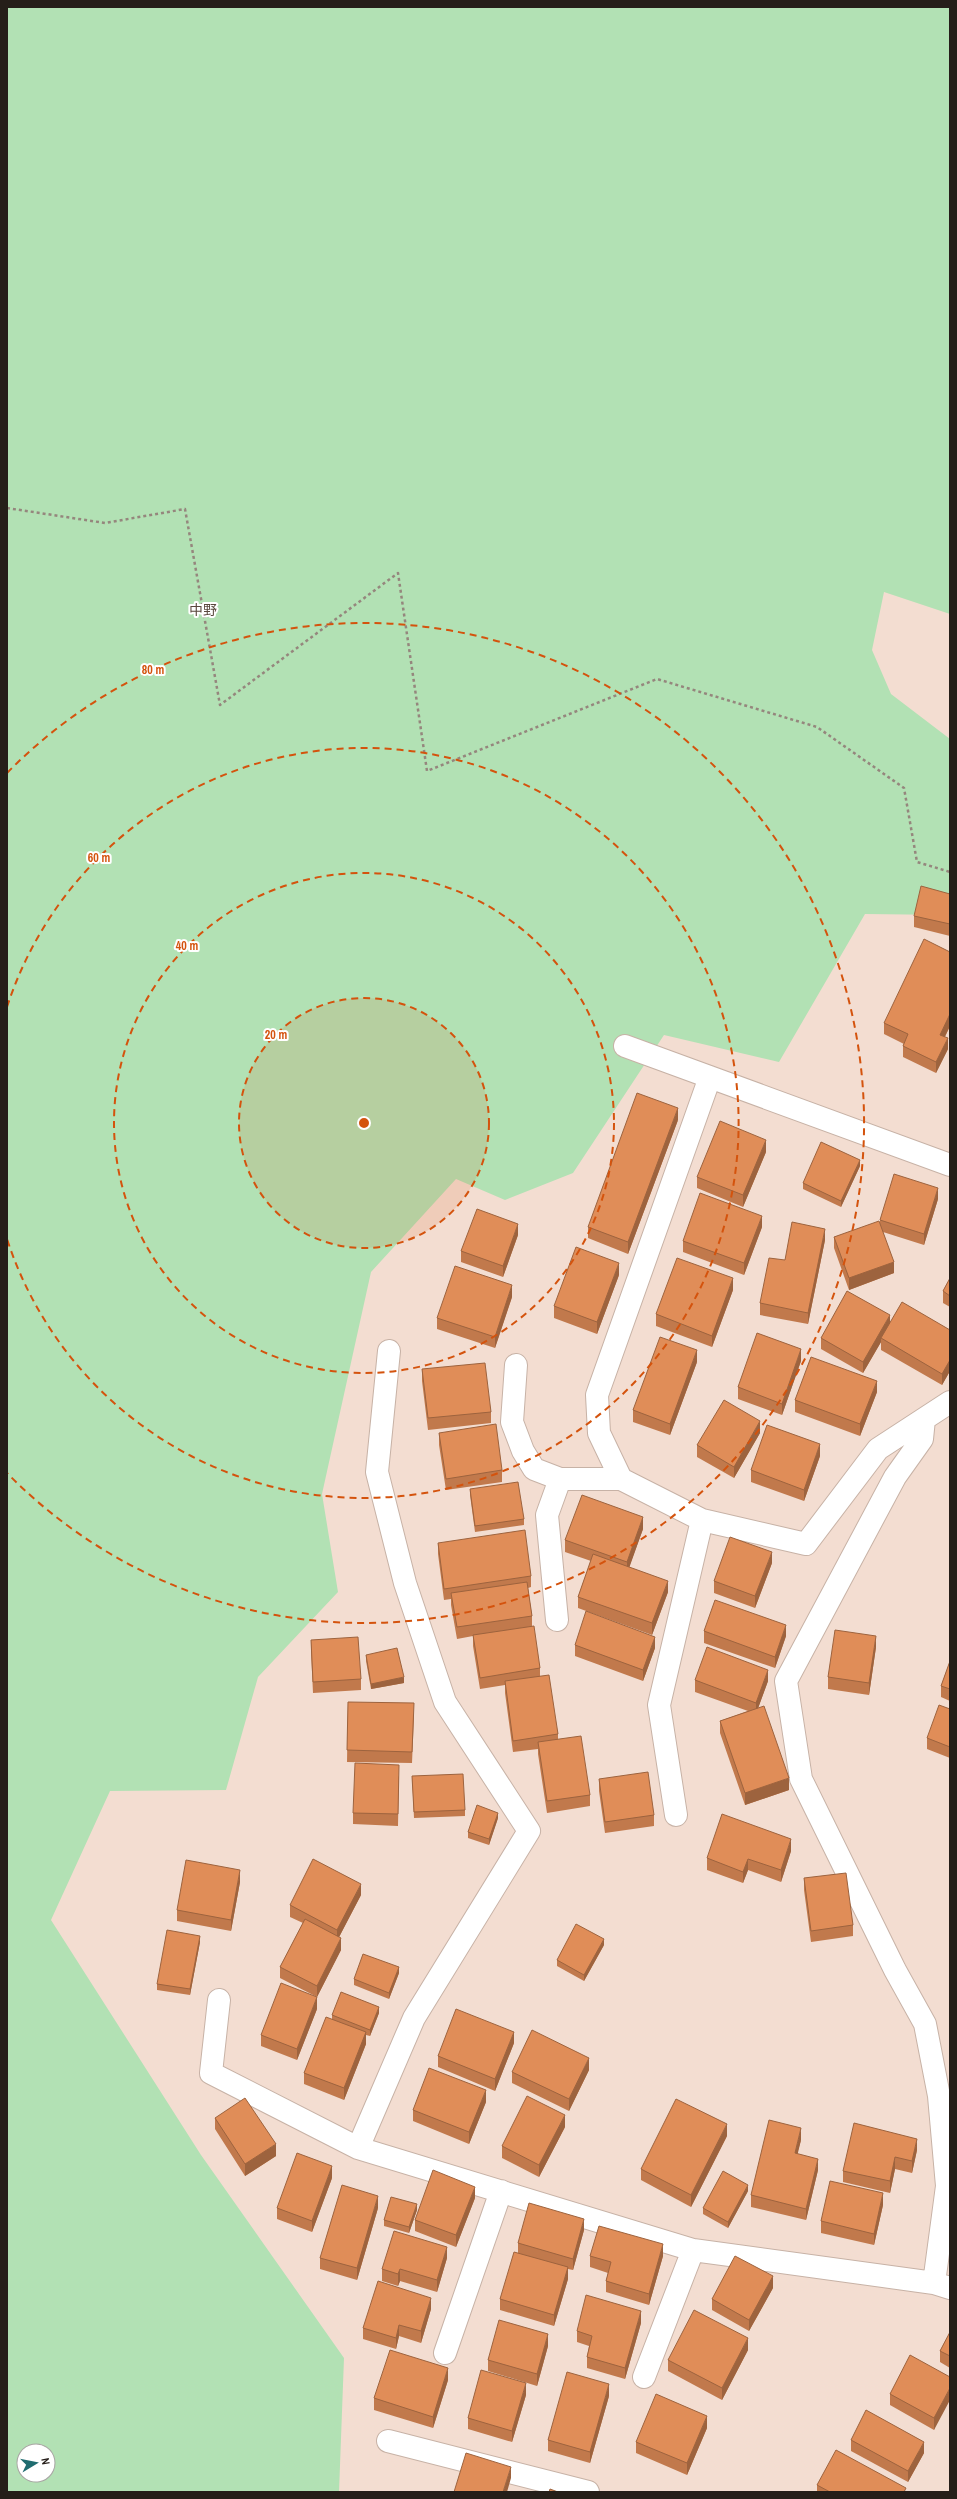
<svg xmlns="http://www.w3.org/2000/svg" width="957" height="2499" font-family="'Archivo Narrow','Noto Sans JP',sans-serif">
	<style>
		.green { fill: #b2e1b4; fill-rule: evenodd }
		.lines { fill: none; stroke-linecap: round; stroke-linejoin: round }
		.minor-casing { stroke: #c7b2a6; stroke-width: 24 }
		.path { stroke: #95867d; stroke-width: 2.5; stroke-dasharray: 3 3; stroke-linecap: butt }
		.minor { stroke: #fff; stroke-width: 22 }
		.wall { fill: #c1794c }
		.shaded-wall { fill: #9d633e }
		.building { fill: #e08d58; stroke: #9d633e }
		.ring { fill: none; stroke: #d4530d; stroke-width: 2; stroke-dasharray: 7 5 }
		.labels { text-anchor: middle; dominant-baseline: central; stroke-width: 4; stroke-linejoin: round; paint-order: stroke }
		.quarter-label { font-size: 14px; fill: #5a483e; stroke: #fff }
		.centre { fill: #d4530d; stroke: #fff; stroke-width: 2 }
		.ring-label { font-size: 12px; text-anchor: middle; font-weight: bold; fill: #d4530d; stroke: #fff; stroke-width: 4; stroke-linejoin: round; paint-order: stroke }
	</style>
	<rect width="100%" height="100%" fill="#f3ddd1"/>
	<path class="green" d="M7 7H950V614L884 592 872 650 891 694 950 739V915L865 914 779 1062 664 1035 573 1173 505 1200 456 1179 371 1272 322 1494 338 1592 258 1677 226 1790 110 1791 51 1920 201 2155 344 2358 339 2492H7ZM24 2451H48V2475H24Z"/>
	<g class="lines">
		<g class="minor-casing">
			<path id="minor" d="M625 1046 950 1165
				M516 1365 512 1422 523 1451 534 1469 560 1479H621L702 1520 806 1544 878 1449 950 1402
				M924 1419 922 1439 895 1477 786 1681 801 1779 895 1970 925 2024 939 2096 947 2186 934 2283
				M621 1479 599 1433 597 1395 710 1077
				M557 1620 547 1515 560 1479
				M676 1815 659 1705 702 1520
				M219 2000 211 2073 358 2148 693 2250 934 2283 950 2288
				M358 2148 414 2018 529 1831 445 1702 405 1583 377 1472 389 1351
				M445 2353 501 2191
				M644 2377 693 2250
				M388 2441 588 2492"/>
		</g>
		<path class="path" d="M7 508 105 523 185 509 220 705 398 573 427 771 657 679 817 727 904 788 917 862 950 872"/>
		<use href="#minor" class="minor"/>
	</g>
	<path class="wall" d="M950 894V936L914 927V916Z
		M950 952V1026L945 1037 948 1049 936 1073 903 1057V1046L904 1044 884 1034V1023Z
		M678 1120 628 1254 588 1238V1227Z
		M766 1152 743 1207 697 1188V1177Z
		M860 1166 841 1207 803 1189V1183Z
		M938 1199 924 1245 883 1232 894 1273 849 1290 834 1248V1237L880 1224V1220Z
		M762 1227 744 1275 683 1252V1241Z
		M518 1235 503 1277 461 1262V1251Z
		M825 1240 808 1324 760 1315V1303L785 1260Z
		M619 1275 597 1334 554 1318V1306Z
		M950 1278V1307L943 1303V1291Z
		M733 1290 712 1347 656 1326V1314Z
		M512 1297 495 1348 437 1329V1318Z
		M890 1324 950 1330V1371L942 1385 881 1350V1342L863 1373 821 1349V1338Z
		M801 1361 782 1415 738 1399V1387Z
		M697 1362 670 1435 633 1422V1410Z
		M422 1369 491 1412V1423L428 1430 422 1381Z
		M877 1392 860 1436 795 1412V1400Z
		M439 1433 502 1470V1482L446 1490 439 1445Z
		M760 1433 734 1478 697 1457V1445Z
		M820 1456 804 1501 751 1482V1470Z
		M470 1489 524 1519V1525L475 1532 470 1495Z
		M643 1529 629 1567 668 1592 652 1635 578 1608V1597L591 1561 565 1552V1540Z
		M438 1543 531 1576V1587L528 1588 532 1616V1626L540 1668V1676L558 1734V1739L590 1795V1806L547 1813 538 1754V1749L513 1752 505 1693V1685L480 1689 473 1646V1636L457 1639 451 1605V1599L444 1600 438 1554Z
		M772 1563 755 1608 714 1593V1581Z
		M704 1631 786 1636 775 1668 704 1643Z
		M311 1640 361 1679V1690L313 1693 311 1651Z
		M575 1645 655 1648 643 1681 575 1656Z
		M876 1647 869 1695 828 1689V1677Z
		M366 1655 404 1683 371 1689 366 1661Z
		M950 1661V1701L941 1697V1686Z
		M695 1680 768 1681 758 1708 789 1790 745 1805 720 1733V1721L748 1711 695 1692Z
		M348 1702 414 1715 412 1763 347 1762Z
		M950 1709V1758L927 1749V1738Z
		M399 1776 398 1826 353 1824V1813Z
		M412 1776 465 1810V1816L414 1818Z
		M599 1779 654 1815V1826L605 1833 599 1791Z
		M498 1818 489 1845 468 1838V1832Z
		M791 1851 781 1882 748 1870 743 1883 707 1870V1858Z
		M804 1878 853 1925V1936L811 1942 804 1890Z
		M240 1882 231 1931 177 1921V1910Z
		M361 1895 339 1937 341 1950 317 1997 280 1978V1967L303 1923 290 1917V1905Z
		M200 1942 190 1995 157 1990V1984Z
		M604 1945 584 1981 557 1966V1960Z
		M399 1973 389 1999 354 1985V1979Z
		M317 2009 297 2060 261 2046V2035Z
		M379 2013 370 2036 366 2035V2044L344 2100 304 2084V2073L332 2019V2015Z
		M514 2043 495 2091 438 2067V2056Z
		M589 2070 569 2111 512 2083V2072Z
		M486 2102 469 2144 413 2121V2110Z
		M215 2118 276 2156 245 2176 215 2129Z
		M565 2127 539 2177 502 2158V2146Z
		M727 2136 691 2207 641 2180V2169Z
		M801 2140 797 2154 818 2170 806 2220 751 2207V2195Z
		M917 2150 912 2173 895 2169 890 2193 843 2182V2171Z
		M332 2178 312 2232 277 2219V2208Z
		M748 2191 728 2228 703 2214V2208Z
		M475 2198 456 2247 415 2231V2220Z
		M883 2205 874 2245 821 2233V2221Z
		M378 2208 357 2280 320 2269V2258Z
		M417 2210 409 2233 384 2226V2220Z
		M584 2230 573 2270 568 2269V2279L554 2326 500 2310V2299L518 2253V2243Z
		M590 2256H663L649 2305 606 2292V2281L608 2273 590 2267Z
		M447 2258 437 2292 400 2281 398 2286 382 2281V2269Z
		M773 2288 749 2331 712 2310V2299Z
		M431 2309 421 2343 399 2336 396 2349 363 2339V2328Z
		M641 2323 625 2379 587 2368V2357L589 2346 577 2342V2331Z
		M950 2332V2368L940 2362V2351Z
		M548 2346 537 2386 488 2371V2360Z
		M748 2350 722 2400 668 2371V2360Z
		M950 2377 934 2430 890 2405V2394Z
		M448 2380 433 2428 374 2410V2398Z
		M526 2395 512 2442 468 2429V2418Z
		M609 2396 590 2463 548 2451V2440Z
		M707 2428 687 2475 636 2453V2442Z
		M851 2440 924 2453 908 2482 851 2451Z
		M817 2485 906 2492H817Z"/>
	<path class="shaded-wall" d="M950 1014V1026L940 1046V1035Z
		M948 1038V1049L936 1073V1062Z
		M678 1108V1120L628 1254V1242Z
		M766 1140V1152L743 1207V1195Z
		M860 1160V1166L841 1207V1201Z
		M938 1188V1199L924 1245V1234Z
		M762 1216V1227L744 1275V1263Z
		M518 1224V1235L503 1277V1266Z
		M825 1229V1240L808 1324V1313Z
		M894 1262V1273L849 1290V1278Z
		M619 1263V1275L597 1334V1322Z
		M733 1278V1290L712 1347V1336Z
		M512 1285V1297L495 1348V1337Z
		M890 1315V1327L881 1338V1342L863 1373V1362Z
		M801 1349V1361L782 1415V1404Z
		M697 1350V1362L670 1435V1424Z
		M950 1360V1371L942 1385V1374Z
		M877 1381V1392L860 1436V1424Z
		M760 1421V1433L734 1478V1467Z
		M820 1444V1456L804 1501V1490Z
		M643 1517V1529L627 1574V1562Z
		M772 1552V1563L755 1608V1596Z
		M668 1581V1592L652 1635V1623Z
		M786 1625V1636L775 1668V1657Z
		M876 1636V1647L869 1695V1683Z
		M655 1637V1648L643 1681V1670Z
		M768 1670V1681L756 1714V1703Z
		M404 1677V1683L371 1689V1684Z
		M789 1778V1790L745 1805V1793Z
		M498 1813V1818L489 1845V1839Z
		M791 1839V1851L781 1882V1870Z
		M748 1859V1870L743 1883V1872Z
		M240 1870V1882L231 1931V1920Z
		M361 1884V1895L337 1941V1930Z
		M200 1936V1942L190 1995V1989Z
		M341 1938V1950L317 1997V1986Z
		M604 1939V1945L584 1981V1975Z
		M399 1967V1973L389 1999V1993Z
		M317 1997V2009L297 2060V2049Z
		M379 2007V2013L370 2036V2030Z
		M366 2032V2044L344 2100V2088Z
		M514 2032V2043L495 2091V2079Z
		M589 2058V2070L569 2111V2099Z
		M486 2090V2102L469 2144V2132Z
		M565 2115V2127L539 2177V2165Z
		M727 2124V2136L691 2207V2195Z
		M801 2128V2140L795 2165V2153Z
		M917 2139V2150L912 2173V2161Z
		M276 2144V2156L245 2176V2164Z
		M895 2157V2169L890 2193V2181Z
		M818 2159V2170L806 2220V2209Z
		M332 2166V2178L312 2232V2221Z
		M748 2185V2191L728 2228V2222Z
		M475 2187V2198L456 2247V2235Z
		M883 2193V2205L874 2245V2234Z
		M378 2196V2208L357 2280V2268Z
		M417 2204V2210L409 2233V2227Z
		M584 2219V2230L573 2270V2259Z
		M663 2244V2256L649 2305V2294Z
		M447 2247V2258L437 2292V2280Z
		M568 2267V2279L554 2326V2315Z
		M400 2269V2281L398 2286V2274Z
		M773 2276V2288L749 2331V2320Z
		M431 2298V2309L421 2343V2331Z
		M641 2311V2323L625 2379V2368Z
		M399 2325V2336L396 2349V2338Z
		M548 2334V2346L537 2386V2374Z
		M748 2338V2350L722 2400V2388Z
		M448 2368V2380L433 2428V2417Z
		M526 2383V2395L512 2442V2431Z
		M609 2384V2396L590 2463V2452Z
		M950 2388V2400L934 2430V2418Z
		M707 2416V2428L687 2475V2463Z
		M924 2442V2453L908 2482V2471Z
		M511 2467V2478L507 2492H503Z"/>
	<path class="building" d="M921 886 950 894V924L914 916Z
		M924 939 950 952V1014L940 1035 948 1038 936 1062 903 1046 908 1034 884 1023Z
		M637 1093 678 1108 628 1242 588 1227Z
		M720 1121 766 1140 743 1195 697 1177Z
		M821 1142 860 1160 841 1201 803 1183Z
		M894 1174 938 1188 924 1234 880 1220Z
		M700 1193 762 1216 744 1263 683 1241Z
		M477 1209 518 1224 503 1266 461 1251Z
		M879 1221 894 1262 849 1278 834 1237Z
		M792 1222 825 1229 808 1313 760 1303 769 1258 785 1260Z
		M576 1247 619 1263 597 1322 554 1306Z
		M677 1258 733 1278 712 1336 656 1314Z
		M455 1266 512 1285 495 1337 437 1318Z
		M950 1278V1296L943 1291Z
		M847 1291 890 1315 863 1362 821 1338Z
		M902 1302 950 1330V1360L942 1374 881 1338Z
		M757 1333 801 1349 782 1404 738 1387Z
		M660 1337 697 1350 670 1424 633 1410Z
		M811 1357 877 1381 860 1424 795 1400Z
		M485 1363 491 1412 428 1418 422 1369Z
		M724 1400 760 1421 734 1467 697 1445Z
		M496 1424 502 1470 446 1479 439 1433Z
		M767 1425 820 1444 804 1490 751 1470Z
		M518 1482 524 1519 475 1526 470 1489Z
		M582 1495 643 1517 627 1562 565 1540Z
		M525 1530 531 1576 444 1589 438 1543Z
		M730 1537 772 1552 755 1596 714 1581Z
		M593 1554 668 1581 652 1623 578 1597Z
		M527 1582 532 1616 457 1627 451 1593Z
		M715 1600 786 1625 775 1657 704 1631Z
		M586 1611 655 1637 643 1670 575 1645Z
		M534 1626 540 1668 480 1678 473 1635Z
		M835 1630 876 1636 869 1683 828 1677Z
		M358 1637 361 1679 313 1682 311 1640Z
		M707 1647 768 1670 756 1703 695 1680Z
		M397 1648 404 1677 371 1684 366 1655Z
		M950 1661V1689L941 1686Z
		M549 1675 558 1734 513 1741 505 1681Z
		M348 1702 414 1703 412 1752 347 1750Z
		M939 1705 950 1709V1747L927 1738Z
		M764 1706 789 1778 745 1793 720 1721Z
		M581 1736 590 1795 547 1801 538 1742Z
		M355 1763 399 1765 398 1814 353 1813Z
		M648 1772 654 1815 605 1822 599 1779Z
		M463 1774 465 1810 414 1812 412 1776Z
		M477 1805 498 1813 489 1839 468 1832Z
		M722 1814 791 1839 781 1870 748 1859 743 1872 707 1858Z
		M313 1859 361 1884 337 1930 290 1905Z
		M186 1860 240 1870 231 1920 177 1910Z
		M846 1873 853 1925 811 1931 804 1878Z
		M305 1919 341 1938 317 1986 280 1967Z
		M576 1924 604 1939 584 1975 557 1960Z
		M167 1930 200 1936 190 1989 157 1984Z
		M363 1954 399 1967 389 1993 354 1979Z
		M281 1983 317 1997 297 2049 261 2035Z
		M341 1992 379 2007 370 2030 332 2015Z
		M456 2009 514 2032 495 2079 438 2056Z
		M326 2017 366 2032 344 2088 304 2073Z
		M532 2030 589 2058 569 2099 512 2072Z
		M429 2068 486 2090 469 2132 413 2110Z
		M527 2096 565 2115 539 2165 502 2146Z
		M245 2098 276 2144 245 2164 215 2118Z
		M676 2099 727 2124 691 2195 641 2169Z
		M769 2120 801 2128 795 2153 818 2159 806 2209 751 2195Z
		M854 2123 917 2139 912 2161 895 2157 890 2181 843 2171Z
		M297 2153 332 2166 312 2221 277 2208Z
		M433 2170 475 2187 456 2235 415 2220Z
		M723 2171 748 2185 728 2222 703 2208Z
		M830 2181 883 2193 874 2234 821 2221Z
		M342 2185 378 2196 357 2268 320 2258Z
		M391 2197 417 2204 409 2227 384 2220Z
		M529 2203 584 2219 573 2259 518 2243Z
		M599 2226 663 2244 649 2294 606 2281 611 2262 590 2256Z
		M394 2231 447 2247 437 2280 400 2269 398 2274 382 2269Z
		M514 2252 568 2267 554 2315 500 2299Z
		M735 2256 773 2276 749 2320 712 2299Z
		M378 2281 431 2298 421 2331 399 2325 396 2338 363 2328Z
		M586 2295 641 2311 625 2368 587 2357 592 2336 577 2331Z
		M694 2310 748 2338 722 2388 668 2360Z
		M499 2320 548 2334 537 2374 488 2360Z
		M950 2332V2356L940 2351Z
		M390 2350 448 2368 433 2417 374 2398Z
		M910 2355 950 2377V2388L934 2418 890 2394Z
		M481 2370 526 2383 512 2431 468 2418Z
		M567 2372 609 2384 590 2452 548 2440Z
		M656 2394 707 2416 687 2463 636 2442Z
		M866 2410 924 2442 908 2471 851 2440Z
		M836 2450 906 2488 904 2492H830L817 2485Z
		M466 2453 511 2467 503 2492H454Z
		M550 2489 558 2492H549Z"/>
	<circle cx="364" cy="1123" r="125" fill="#d4530d" fill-opacity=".12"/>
	<g class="ring">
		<circle cx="364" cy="1123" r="125"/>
		<circle cx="364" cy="1123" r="250"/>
		<path d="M7 1007A375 375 0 1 1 7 1239"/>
		<path d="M7 773A500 500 0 1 1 7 1473"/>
	</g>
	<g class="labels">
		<g class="quarter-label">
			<text x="203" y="610">中野</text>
		</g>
	</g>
	<circle cx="364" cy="1123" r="6" class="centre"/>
	<g class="ring-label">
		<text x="153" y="674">80 m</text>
		<text x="99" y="862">60 m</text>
		<text x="187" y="950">40 m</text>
		<text x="276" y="1039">20 m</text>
	</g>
	<rect width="957" height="2499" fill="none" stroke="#251e19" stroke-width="16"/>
	<g transform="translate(36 2463) rotate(80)"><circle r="19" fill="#ffffff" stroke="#a8a5a3"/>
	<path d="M0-3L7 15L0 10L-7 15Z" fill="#206c70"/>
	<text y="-6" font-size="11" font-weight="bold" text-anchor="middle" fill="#251e19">N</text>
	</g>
</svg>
